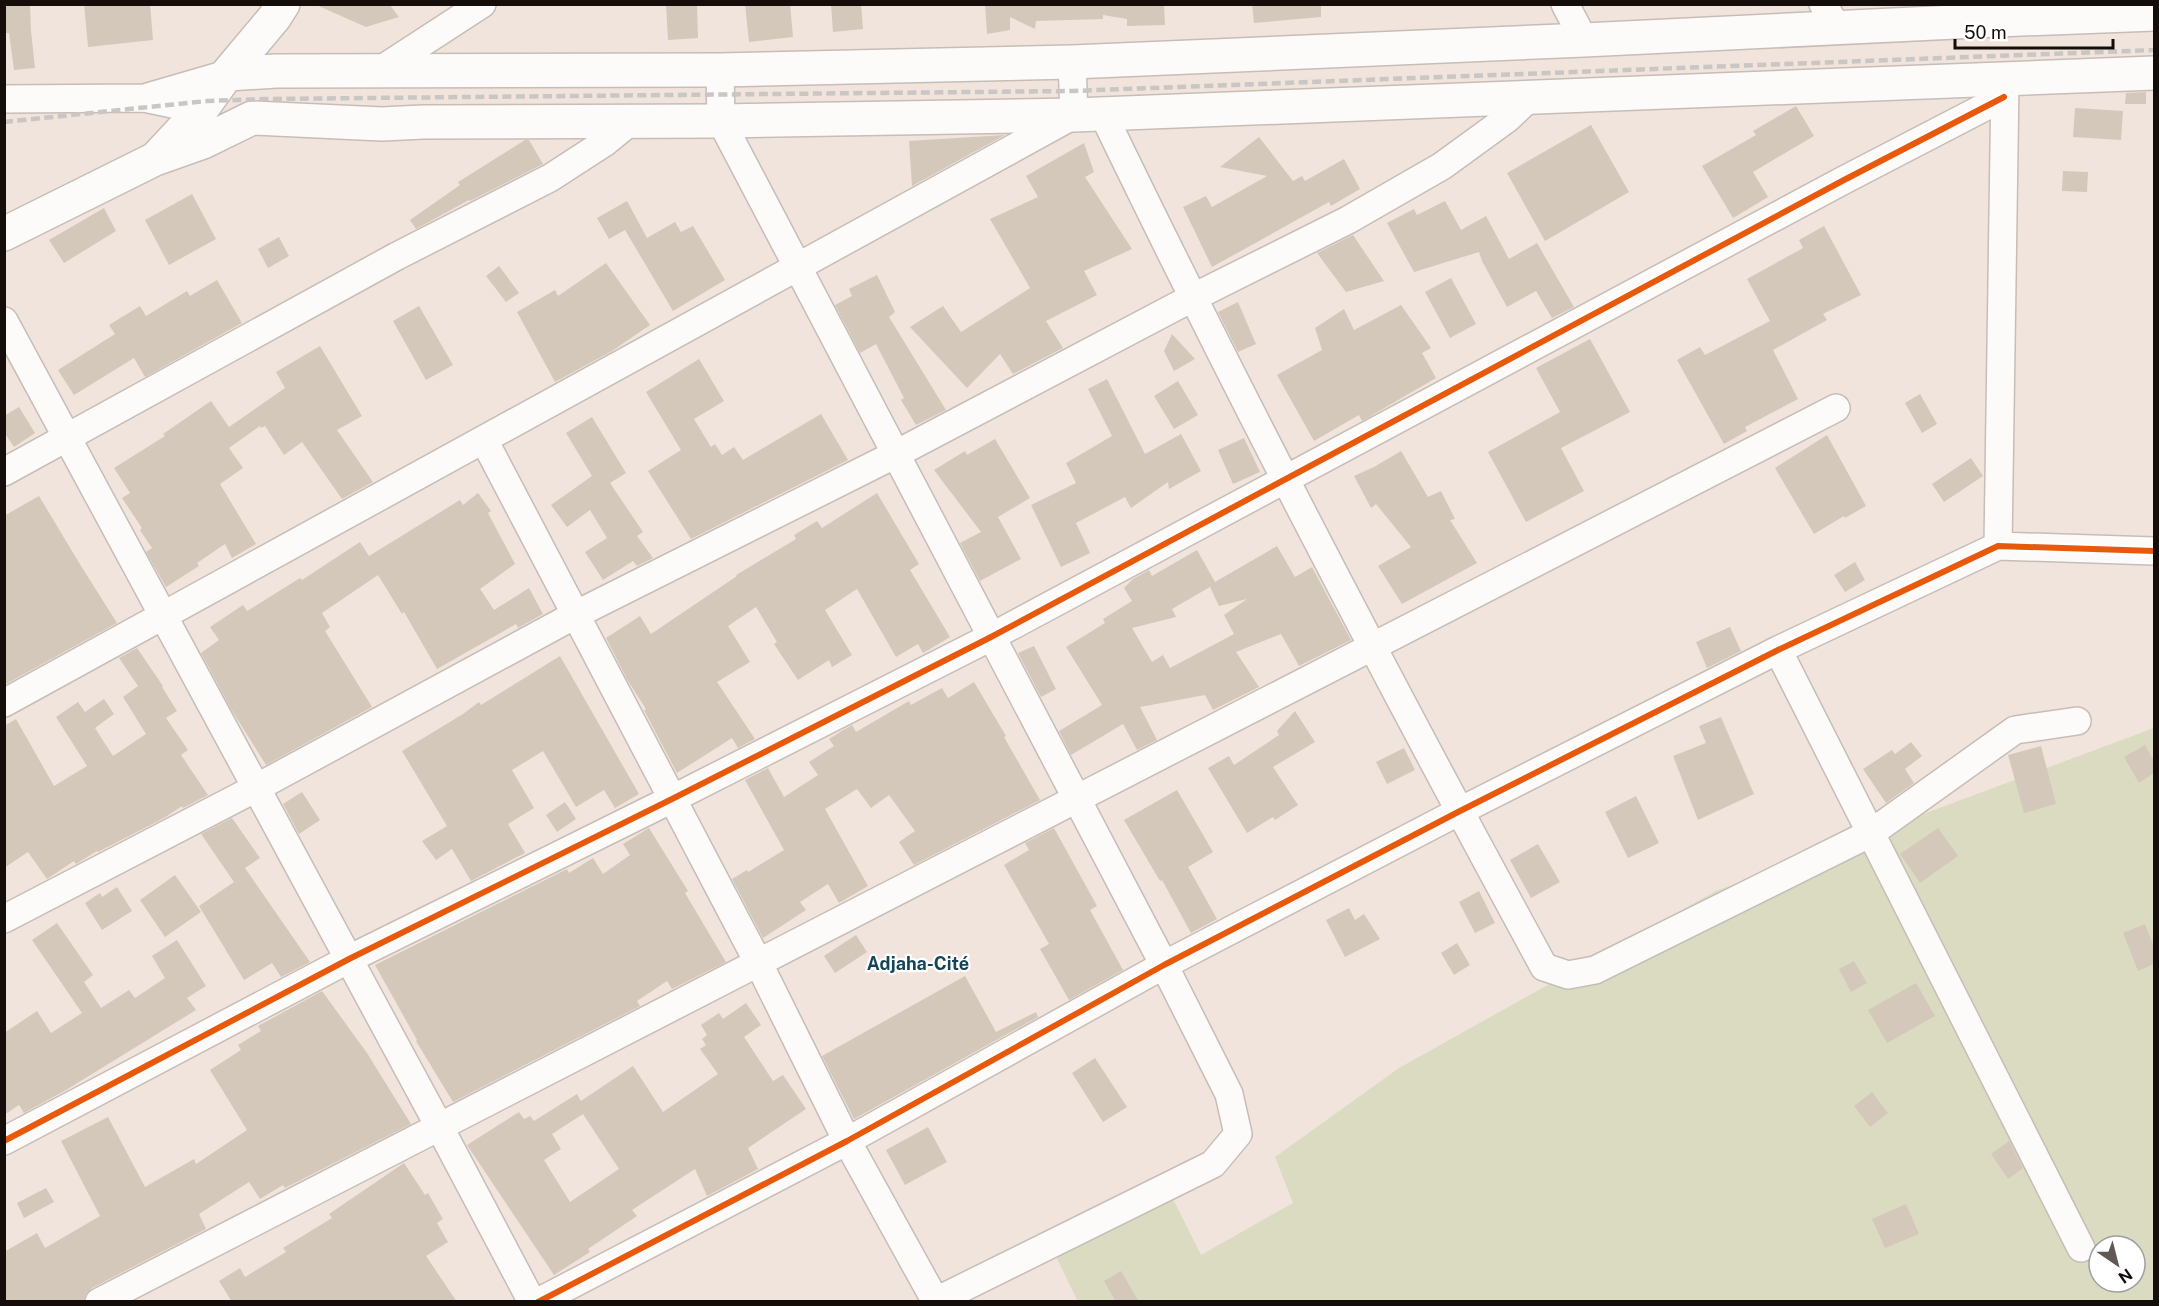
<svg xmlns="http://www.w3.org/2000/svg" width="2159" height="1306" font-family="'Public Sans',sans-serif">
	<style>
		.green { fill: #dbdbc2; fill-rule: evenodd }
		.building { fill: #d4c8ba; fill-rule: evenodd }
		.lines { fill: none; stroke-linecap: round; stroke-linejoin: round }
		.minor-casing { stroke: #c7bdb7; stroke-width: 30 }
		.major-casing { stroke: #c7bdb7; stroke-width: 36 }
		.minor { stroke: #fdfbfa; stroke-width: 27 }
		.major { stroke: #fdfbfa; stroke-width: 33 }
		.rail { stroke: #c9c6c4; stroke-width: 4.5; stroke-dasharray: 9 4.5; stroke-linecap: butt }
		.cycleway-casing { stroke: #fff; stroke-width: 10 }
		.cycleway { stroke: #e8590c; stroke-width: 6 }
		.labels { text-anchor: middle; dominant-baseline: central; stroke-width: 4.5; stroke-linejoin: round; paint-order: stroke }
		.neighbourhood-label { font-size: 18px; font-weight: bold; fill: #124657; stroke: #fff }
	</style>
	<rect width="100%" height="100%" fill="#f1e4dc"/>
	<path class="green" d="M2154 728V1301L1078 1302 1053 1250 1169 1191 1201 1255 1293 1203 1275 1157 1399 1068 1716 891ZM2099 1246H2135V1282H2099Z"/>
	<path class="building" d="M4 4H30L31 31 35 68 14 70 9 33H4Z
		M84 4H150L153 40 88 47Z
		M314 4H389L399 17 366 27Z
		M666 4H697L698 38 668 40Z
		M745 4H790L793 37 749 42Z
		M831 4H861L863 29 833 32Z
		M985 4H1164L1165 25 1127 26V19L1103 15V19L1036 21 1035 29 1010 17V30L987 34Z
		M1252 4H1321V17L1254 23Z
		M2146 92V104H2125L2126 93Z
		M1796 106 1814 136 1753 172 1768 197 1733 218 1702 166 1756 135 1753 131Z
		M2075 108 2123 111 2121 140 2073 137Z
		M1591 125 1629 192 1545 241 1507 173Z
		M1005 135 912 186 909 141Z
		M1259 137 1293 181 1302 176 1305 181 1344 159 1360 189 1331 206 1329 202 1212 267 1183 207 1206 196 1212 207 1267 176 1220 167Z
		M525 140H529L543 164 470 201 469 200 416 229 410 220 460 185 458 182Z
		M1084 143 1094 172 1085 177 1132 249 1084 271 1097 295 1046 321 1063 348 1013 374 1000 354 967 388 910 327 943 306 961 332 1030 288 990 219 1038 197 1026 176Z
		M2063 171 2088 172 2087 192 2062 191Z
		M192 194 216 239 169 265 145 220Z
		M627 201 647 238 675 222 681 232 693 226 725 280 673 311 625 230 609 239 597 218Z
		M1445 201 1461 230 1486 216 1509 259 1537 243 1574 307 1552 318 1536 291 1507 307 1482 261 1479 252 1414 272 1387 223 1414 209 1417 215Z
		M104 208 116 231 64 263 49 240Z
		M1824 226 1861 295 1823 314 1827 320 1773 350 1798 399 1745 427 1747 431 1724 444 1677 360 1700 347 1705 355 1770 321 1747 279 1803 248 1799 240Z
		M1353 235 1384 281 1346 292 1317 253Z
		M279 237 289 256 268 268 258 249Z
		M606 263 650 325 612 351 555 382 517 312 555 290 558 296Z
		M499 266 519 293 506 302 486 276Z
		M877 275 895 312 889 317 946 410 916 425 901 400 904 398 876 344 860 353 835 305 852 296 849 289Z
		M1451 278 1476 324 1450 338 1425 292Z
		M217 280 242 323 145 377 134 358 74 395 58 370 115 334 109 325 140 306 146 316 187 291 190 296Z
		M1238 302 1256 344 1238 352 1218 312Z
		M1401 305 1431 348 1422 353 1436 378 1362 421 1359 415 1314 441 1277 375 1322 350 1315 328 1344 309 1354 330Z
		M419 306 453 365 426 380 393 321Z
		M1172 334 1195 359 1174 371 1164 351Z
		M1590 339 1630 412 1561 448 1584 491 1526 522 1488 452 1560 412 1536 368Z
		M320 346 362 416 337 430 373 482 342 499 302 442 284 455 265 426 261 428 260 426 229 448 243 468 220 484 256 544 232 558 225 544 197 563 199 566 166 587 146 552 152 548 140 530 142 528 122 498 130 493 114 468 165 436 163 434 211 401 229 427 285 388 276 372Z
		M699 359 724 401 694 419 711 447 715 444 722 455 734 447 743 460 821 414 848 460 691 539 648 471 681 450 646 392Z
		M1107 379 1145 454 1181 434 1201 471 1169 489 1168 482 1131 508 1125 497 1076 523 1090 553 1061 567 1031 505 1076 483 1066 463 1112 436 1088 389Z
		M1178 381 1198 415 1174 429 1154 396Z
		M1920 394 1937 424 1922 433 1905 403Z
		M19 407 35 433 14 447 4 432V416Z
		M592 417 626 473 610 483 643 532 637 536 653 558 637 566 633 561 603 580 585 552 607 538 590 510 567 527 551 505 592 476 566 433Z
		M1827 435 1866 506 1845 518 1844 516 1814 534 1775 468Z
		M1244 438 1260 472 1233 484 1218 450Z
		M995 439 1030 498 998 517 1021 559 980 581 960 543 981 532 934 470 965 451 967 455Z
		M1401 451 1428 497 1441 491 1455 519 1450 520 1477 563 1402 604 1378 566 1411 547 1376 504 1371 508 1354 476 1374 467Z
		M1971 458 1983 476 1944 502 1932 484Z
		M478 493 491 511 488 513 515 564 480 589 494 610 529 588 543 614 518 628 516 624 437 669 404 612 402 614 378 575 322 613 330 627 325 631 372 707 266 765 231 709 201 653 219 640 210 627 243 605 247 611 300 578 302 580 360 542 369 556 460 500 463 505Z
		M877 493 919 564 910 570 950 637 923 653 918 644 896 657 857 589 825 610 852 655 832 667 829 660 798 680 774 644 777 642 756 607 728 626 750 662 717 682 755 739 738 748 732 738 677 773 644 710 646 709 628 681 606 638 640 616 651 634 737 576 736 575 796 539 794 535 817 521 822 528Z
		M39 496 81 566 117 623 4 685V516Z
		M1277 546 1295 577 1312 567 1351 640 1299 666 1281 634 1236 652 1259 687 1213 710 1205 695 1140 707 1157 740 1137 750 1123 724 1071 755 1059 731 1102 705 1066 647 1105 623 1103 619 1132 601 1124 588 1133 579 1149 570 1152 576 1197 550 1215 582ZM1210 587 1219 606 1247 599 1224 615 1234 634 1170 668 1163 655 1152 662 1132 628 1176 617 1172 609Z
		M1855 562 1865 580 1845 592 1834 575Z
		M1730 627 1741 651 1707 668 1696 642Z
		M1034 646 1056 689 1041 697 1018 653Z
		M137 648 163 686 162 687 177 711 166 718 188 750 181 755 208 795 183 808 182 806 164 818 98 852 97 851 76 864 74 861 47 879 28 852 4 868V726L16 719 54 786 87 766 56 717 78 702 85 712 104 699 114 714 95 728 113 756 146 734 123 697 138 686 119 658Z
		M560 656 639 794 615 808 604 790 576 807 543 751 512 770 534 808 508 824 525 853 471 881 452 849 436 860 422 841 447 826 402 751 463 714 479 702 481 705Z
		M974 682 1006 736 1004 737 1040 800 914 865 899 842 915 831 889 795 871 808 857 789 825 809 868 886 839 903 828 884 800 902 806 910 763 938 732 879 747 870 748 872 784 850 745 780 768 768 784 797 818 775 809 762 834 746 829 739 840 732 852 725 856 732 909 701 911 705 942 688 948 698Z
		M1295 711 1315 742 1273 767 1298 805 1275 820 1273 817 1247 833 1208 768 1229 756 1234 765 1279 735 1277 731Z
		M1721 717 1754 794 1698 820 1673 756 1706 743 1699 726Z
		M1911 742 1922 756 1905 769 1914 783 1886 803 1863 769 1892 750 1895 754Z
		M2145 745 2154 761V773L2139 783 2124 757Z
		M2041 746 2056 804 2024 813 2008 755Z
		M1404 748 1415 770 1387 784 1376 762Z
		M1177 790 1213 852 1188 867 1217 919 1191 933 1162 880 1160 881 1124 820Z
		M302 792 320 820 299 834 283 804Z
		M1636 796 1659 843 1628 858 1605 812Z
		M565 802 576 819 557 832 546 815Z
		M232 818 260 858 245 868 310 962 281 977 272 963 244 980 199 906 234 882 201 834Z
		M649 828 688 891 685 893 726 962 672 989 667 981 637 1001 640 1006 453 1102 416 1041 417 1040 375 965 567 869 569 873 593 858 603 874 630 855 623 844Z
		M1054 828 1097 906 1090 910 1123 970 1069 1000 1040 949 1049 944 1004 865 1029 850 1025 843Z
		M1938 828 1958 856 1920 883 1900 854Z
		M1538 844 1560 882 1531 898 1510 860Z
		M175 875 201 912 165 937 140 900Z
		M117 887 132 911 102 930 85 903 100 893 102 897Z
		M1479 891 1495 923 1475 933 1459 902Z
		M1349 908 1355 920 1364 914 1380 939 1345 957 1326 920Z
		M57 923 93 975 84 982 101 1008 129 990 135 998 165 978 152 956 177 940 206 986 187 998 196 1010 66 1090 24 1113 19 1105 4 1115V1033L37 1011 51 1033 82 1013 32 940Z
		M2145 924 2154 947V964L2138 971 2123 933Z
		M856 935 867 952 835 973 824 956Z
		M1457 943 1470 965 1454 975 1441 953Z
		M1854 961 1867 983 1851 992 1839 969Z
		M965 976 996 1032 1036 1012 1038 1017 854 1119 822 1056Z
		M1916 983 1935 1016 1887 1043 1868 1010Z
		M322 991 367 1053 411 1124 285 1188 283 1185 260 1199 249 1182 199 1214 206 1229 92 1288 86 1294 83 1302H4V1252L37 1233 45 1248 100 1216 61 1141 108 1117 145 1187 194 1159 196 1164 247 1130 210 1070 241 1050 238 1045 261 1031 258 1026Z
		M746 1003 761 1025 744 1037 773 1081 783 1075 806 1109 748 1148 758 1169 707 1196 695 1169 632 1210 637 1216 588 1249 590 1252 554 1275 467 1145 519 1112 524 1119 530 1116 534 1121 577 1094 581 1101 633 1066 663 1112 718 1074 700 1049 706 1045 702 1039 707 1035 701 1025 719 1013 723 1019ZM583 1114 619 1169 570 1202 544 1160 561 1149 552 1134Z
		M1095 1058 1127 1107 1103 1122 1072 1073Z
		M1872 1092 1888 1113 1870 1127 1854 1106Z
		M928 1127 947 1162 905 1185 886 1150Z
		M2009 1141 2023 1168 2008 1179 1991 1154Z
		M404 1163 425 1195 428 1193 443 1219 437 1223 448 1242 426 1256 457 1302H232L219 1281 240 1268 245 1277 286 1252 283 1248 332 1218 329 1214Z
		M46 1188 54 1202 24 1218 17 1203Z
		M1906 1204 1919 1234 1885 1248 1872 1219Z
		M1121 1271 1139 1302H1116L1104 1281Z"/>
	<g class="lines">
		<g class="minor-casing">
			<path id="minor" d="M1565 4 1584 40
				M1823 4 1838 29
				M382 69 482 4
				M720 70 721 121 1164 965 1229 1094 1238 1134 1213 1164 934 1302
				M148 97 227 74
				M4 99 144 98 201 110
				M1103 114C1242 402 1391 686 1544 967L1568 975 1595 970 1871 833 2015 730 2077 721
				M4 321 439 1126 532 1302
				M484 440 758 962 847 1141 936 1302
				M4 472 397 256 550 178 604 143 631 121
				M1998 546 2005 82
				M1778 650 2081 1248
				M4 703 1074 115 1072 62
				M4 919 256 788 575 615 896 454 1192 298 1348 220 1442 166 1508 118 1530 97
				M4 1141 349 959 672 799 991 637 1844 180 2004 97
				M99 1302 1836 408
				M538 1302 847 1141 1164 965 1460 811 1778 650 1998 546 2154 551"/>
		</g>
		<g class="major-casing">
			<path id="major" d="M227 74 276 71 720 70 1072 62 1584 40 1997 20 2154 14
				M158 156 201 110 227 74 274 18 283 4
				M4 234 155 159 203 142 252 118 382 124 423 122 721 121 1074 115 2154 73"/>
		</g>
		<use href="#minor" class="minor"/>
		<use href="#major" class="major"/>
		<path class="rail" d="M4 122 207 101 267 99 1073 91 2154 50"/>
		<g class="cycleway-casing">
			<path id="cycleway" d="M4 1141 349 959 672 799 991 637 1844 180 2004 97
				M538 1302 847 1141 1164 965 1460 811 1778 650 1998 546 2154 551"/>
		</g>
		<use href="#cycleway" class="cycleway"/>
	</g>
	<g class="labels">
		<g class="neighbourhood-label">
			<text x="918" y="963">Adjaha-Cité</text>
		</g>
	</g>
	<rect width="2159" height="1306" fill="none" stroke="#150d09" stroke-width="12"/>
	<g transform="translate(2117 1264) rotate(145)"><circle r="28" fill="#ffffff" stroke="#a19e9d" stroke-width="1.5"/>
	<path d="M0-4.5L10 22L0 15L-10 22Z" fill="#625853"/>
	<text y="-9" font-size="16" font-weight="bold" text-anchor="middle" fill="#150d09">N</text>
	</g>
	<path d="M1955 39v9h158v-9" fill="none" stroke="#150d09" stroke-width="3"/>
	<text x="1964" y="39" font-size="18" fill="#150d09" stroke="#ffffff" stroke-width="4.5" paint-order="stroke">50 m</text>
</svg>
